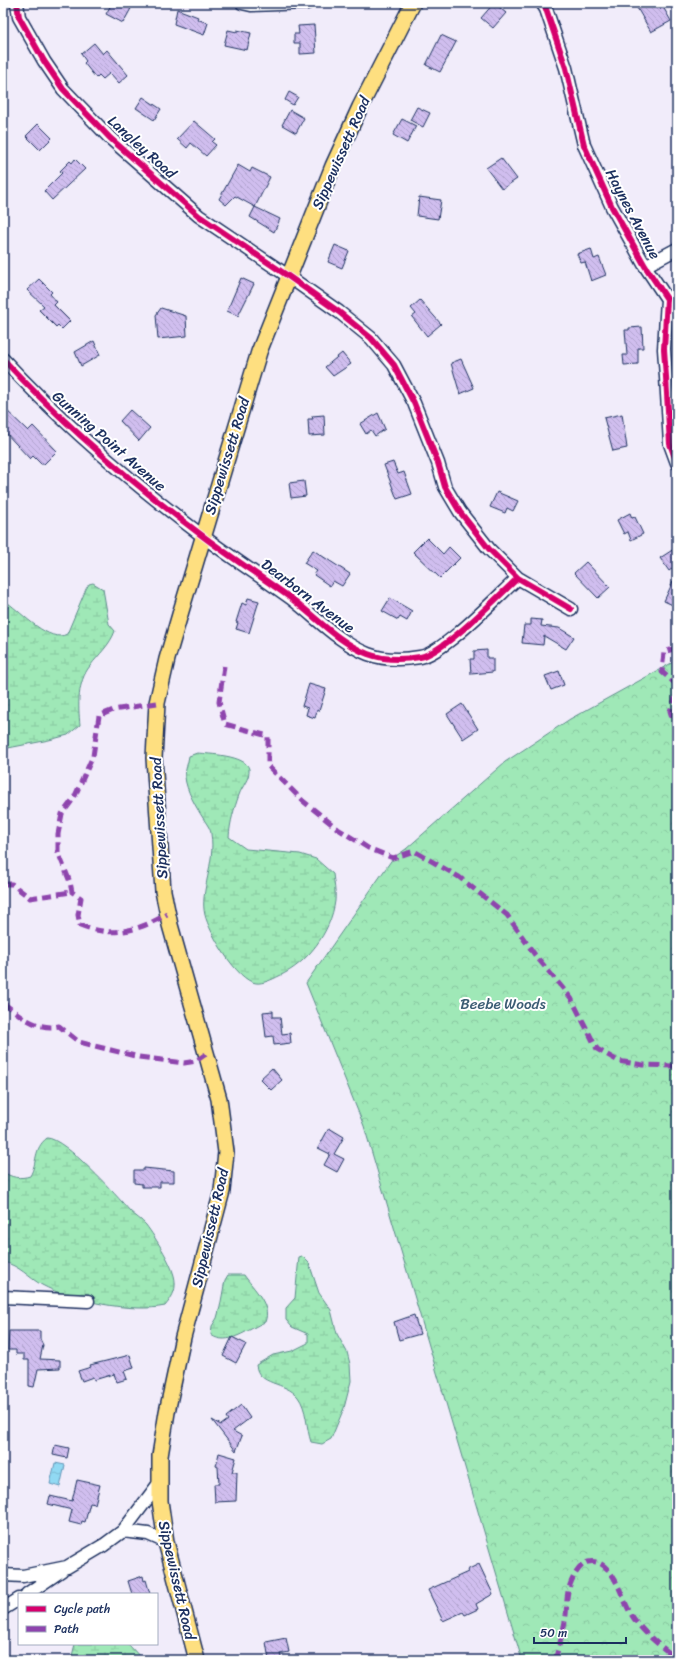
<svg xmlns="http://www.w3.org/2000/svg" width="680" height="1663" font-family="Sriracha,sans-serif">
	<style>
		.forest { fill: url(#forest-crowns); stroke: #5d8c8a }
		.wetland { fill: url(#wetland-marsh); stroke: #5d8c8a }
		.water { fill: url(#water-ripples); stroke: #6295b7 }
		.building { fill: url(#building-back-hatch); stroke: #1b2f5e }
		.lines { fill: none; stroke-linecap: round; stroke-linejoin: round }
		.minor-casing { stroke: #1b2f5e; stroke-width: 15 }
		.major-casing { stroke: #1b2f5e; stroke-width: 18 }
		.minor { stroke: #fff; stroke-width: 12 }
		.major { stroke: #fedf80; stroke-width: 15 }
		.quiet { stroke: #8e44ad; stroke-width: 5; stroke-dasharray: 10 5; stroke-linecap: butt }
		.cycleway-casing { stroke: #fff; stroke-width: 8 }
		.cycleway { stroke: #d6006c; stroke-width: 6 }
		.labels { text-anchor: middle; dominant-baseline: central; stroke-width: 4; stroke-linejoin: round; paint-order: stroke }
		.street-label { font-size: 15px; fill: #1b2f5e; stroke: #fff }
		.park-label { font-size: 15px; fill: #3c5d74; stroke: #fff }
	</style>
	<defs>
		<pattern id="forest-crowns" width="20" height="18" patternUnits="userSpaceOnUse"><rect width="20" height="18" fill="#9fe8b7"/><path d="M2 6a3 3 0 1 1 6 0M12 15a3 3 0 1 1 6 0" fill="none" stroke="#88c7a0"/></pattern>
		<pattern id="wetland-marsh" width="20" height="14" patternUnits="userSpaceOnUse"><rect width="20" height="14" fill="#9fe8b7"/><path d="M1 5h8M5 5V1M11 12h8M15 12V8" fill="none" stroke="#88c7a0"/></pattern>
		<pattern id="water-ripples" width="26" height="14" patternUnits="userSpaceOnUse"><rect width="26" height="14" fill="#91d9f3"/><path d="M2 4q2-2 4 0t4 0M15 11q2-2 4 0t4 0" fill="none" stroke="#7cbbd3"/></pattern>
		<pattern id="building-back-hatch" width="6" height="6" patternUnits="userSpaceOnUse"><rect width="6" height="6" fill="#d0beef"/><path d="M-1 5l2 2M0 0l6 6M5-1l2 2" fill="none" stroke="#b2a4cf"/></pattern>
	</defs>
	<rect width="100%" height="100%" fill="#f1ecfa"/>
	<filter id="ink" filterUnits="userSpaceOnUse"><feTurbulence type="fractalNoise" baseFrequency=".025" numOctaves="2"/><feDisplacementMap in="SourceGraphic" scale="8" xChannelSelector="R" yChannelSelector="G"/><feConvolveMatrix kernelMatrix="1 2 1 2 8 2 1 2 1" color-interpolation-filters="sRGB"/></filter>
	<g filter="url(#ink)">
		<path class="forest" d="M677 660V1660H522L364 1126 306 983 393 858 406 849 505 762 570 719Z"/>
		<path class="wetland" d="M93 583 103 589 109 624 115 631C110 645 99 654 90 666 77 682 78 706 80 725L68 735 49 740 3 749V618L8 603C22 613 50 644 67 634L86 589 89 584Z
			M197 753C208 754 246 755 249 769 250 779 242 786 239 795 234 809 230 822 229 837L246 849 300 854 316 859 333 874C334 883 336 892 335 901 331 932 307 964 279 976 273 979 263 984 256 983 237 981 209 932 205 915 199 892 216 863 211 834 211 829 206 823 203 818 196 807 186 790 185 777 185 770 188 763 189 756Z
			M47 1138C65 1138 117 1196 130 1211 135 1216 142 1220 146 1225 155 1237 175 1268 175 1282 176 1291 171 1299 165 1306 133 1313 71 1301 42 1285 29 1278 19 1265 3 1262V1171C10 1178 21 1179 30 1176 38 1162 33 1149 47 1138Z
			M302 1256 309 1263 319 1293 331 1310 337 1334 347 1352 350 1364 351 1381 344 1408 331 1439 322 1444 311 1442C306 1427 307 1409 298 1397 285 1381 258 1386 256 1365L273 1355 292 1351 308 1343V1334L292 1327 286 1320V1308L295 1298 299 1257Z
			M228 1275H244C253 1288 272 1305 265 1322 248 1329 228 1347 211 1335L212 1326 217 1318 220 1307 225 1280Z
			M75 1644H128L143 1660H71Z"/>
		<path class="water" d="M55 1463 65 1465 60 1487 50 1484Z"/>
		<path class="building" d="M112 3H134L123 23 106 14Z
			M494 3 506 13 493 28 481 18Z
			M641 3H655L657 7 662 5 671 21 651 32 636 6Z
			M177 9 198 17 197 19 208 23 204 35 174 24Z
			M314 25 316 53 300 54V43H294V34H299L298 26Z
			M228 30 237 32V30L251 33 247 50 224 45Z
			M441 35 456 42 440 72 426 65Z
			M94 43 103 54 107 50 128 75 119 83 110 73 103 79 99 75 96 78 84 63 86 61 81 54Z
			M289 92 298 97 293 105 285 100Z
			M143 97 161 109 154 120 136 108Z
			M417 107 430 113 423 127 410 120Z
			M290 110 304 118 296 133 282 125Z
			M402 119 416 126 407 143 393 135Z
			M194 121 215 139 212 142 216 145 206 156 191 143 187 148 177 139Z
			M38 124 52 138 40 150 26 136Z
			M501 158 517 179 502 189 486 168Z
			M75 159 85 169 52 200 44 191 62 173 60 171 70 161 72 163Z
			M238 165 250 172 252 168 270 177 255 207 235 196 226 205 219 199Z
			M419 197 441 200 438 219 417 216Z
			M255 207 280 219 274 232 250 217Z
			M335 245 349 251 342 268 328 262Z
			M591 249 594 259 599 257 606 275 591 281 585 262 581 263 577 254Z
			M241 278 254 284 238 316 227 311Z
			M39 279 52 292 50 294 57 302 54 305 70 321 62 329 58 325 56 327 39 310 44 306 27 290Z
			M420 300 441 324 427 336 412 317 416 314 411 308Z
			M161 308 186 316 187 336 158 339 156 315Z
			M642 327 643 348H638V364L624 365 623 355H627L625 330H629V328Z
			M94 341 100 355 81 366 75 352Z
			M342 353 351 364 333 376 325 367Z
			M461 359 474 388 460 394 451 363Z
			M3 407 28 431 33 426 57 451 44 464H41L33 456 30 459 3 430Z
			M130 410 150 428 139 441 120 421Z
			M378 413 385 429 375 436 371 430 366 434 360 424Z
			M622 414 627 448 613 451 604 418Z
			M324 415 325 435 309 436 308 419H313L312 416Z
			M393 462 398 474 404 472 412 494 397 499 384 465Z
			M304 481 306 496 291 498 289 483Z
			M497 492 518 501 513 511 507 508 505 513 490 507Z
			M630 513 632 518 635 517 643 534 631 540 628 532 624 534 617 520Z
			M427 538 443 554 449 547 460 558 440 578 413 552Z
			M677 547V565L669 571 660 558Z
			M313 550 350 574 342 586 333 581 330 586 314 575 317 571 304 563Z
			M586 562 610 587 598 598 574 573Z
			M677 573V607L664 601Z
			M248 598 259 601 249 633 236 629 238 623 236 622 242 603 246 605Z
			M390 598 412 611 407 621 400 617 398 620 382 611Z
			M531 619 542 620 541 626 559 628 574 637 566 649 544 636 543 645 522 643 524 625H531Z
			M487 650V658H493V672L471 674 470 659H474V651Z
			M559 671 564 685 551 690 545 676Z
			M309 684 326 689 319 711 317 710 315 718 306 715 308 708 302 706Z
			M462 704 478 729 463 739 447 714Z
			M273 1011V1017H280L282 1034 290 1033 291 1043 274 1045 273 1036 266 1037 263 1012Z
			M272 1068 282 1080 271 1090 260 1079Z
			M329 1128 344 1137 334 1154 344 1159 337 1172 324 1165 330 1154 318 1148Z
			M144 1168 174 1171V1182H160V1187H142V1184L134 1183V1170H144Z
			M414 1315 420 1334 399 1340 394 1322Z
			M9 1331H40V1339L43 1345 40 1359 60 1360V1368L38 1369 34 1387 29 1386V1360H24V1354H16V1350H8Z
			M232 1337 246 1344 236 1363 223 1356Z
			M130 1355 134 1368 124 1371 127 1379 117 1382 114 1374 94 1380 93 1377 82 1381 78 1371 91 1367 90 1365Z
			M241 1405 250 1418 233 1431 242 1436 236 1451 212 1420 221 1425 228 1420 226 1417Z
			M55 1445 69 1448 67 1458 53 1455Z
			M219 1453 236 1458 232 1472H237L236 1501 215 1502 214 1484H219L218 1467 216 1466Z
			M77 1480 100 1485 95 1504 90 1503 85 1522 82 1521 81 1525 69 1522 72 1510 48 1504 50 1496 72 1501Z
			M479 1564 493 1594 476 1604 478 1609 465 1615 463 1612 443 1621 428 1590 468 1572 467 1570Z
			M143 1576 144 1581 146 1580 150 1594H132L128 1581Z
			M286 1638 289 1652 280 1654 282 1660H269L266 1642Z"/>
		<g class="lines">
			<g class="minor-casing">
				<path id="minor" d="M17 3 19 17 44 61 63 89 110 138 199 216 288 276 339 312 371 338 394 365 414 403 438 463 445 487 460 512 489 549 518 578 571 609
					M242 3 251 5 307 3
					M542 3 546 9 566 68 584 145 612 207 645 266 667 299 664 349 666 377 670 444 677 463
					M645 266 677 249
					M3 359C64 425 132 483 204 537 232 558 263 578 292 599 317 618 338 642 368 654 384 660 403 660 420 657 444 653 498 596 518 578
					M3 1297 88 1301
					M123 1531 148 1534 166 1542
					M3 1575 23 1576 67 1567 104 1545 123 1531 160 1482
					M27 1594 62 1570
					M3 1609 19 1599"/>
			</g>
			<g class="major-casing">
				<path id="major" d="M197 1660 166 1542 160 1501V1456L167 1412 183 1337 222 1191 226 1152 219 1099 170 925 163 891 154 758 157 703 167 659 181 611 259 352 333 166 360 107 413 3"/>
			</g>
			<use href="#minor" class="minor"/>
			<use href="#major" class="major"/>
			<path class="quiet" d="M677 648 664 652 662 672 677 685
				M224 666 219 702 225 724 268 736V766L303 801 338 829 368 848 393 858 414 851 459 877 507 915 535 955 571 998 597 1049 618 1061 643 1065 677 1066
				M677 694 670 711 677 733
				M157 703 113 710 99 716 93 756 74 798 62 814 58 834V852L70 882 72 892 81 898 78 915 80 925C112 938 139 931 167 914
				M3 884H12L30 898 72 892
				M3 1003C20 1015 37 1031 59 1026L79 1042 139 1057 184 1063 196 1061 206 1054
				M555 1660C559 1646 564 1630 566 1615 567 1606 566 1594 570 1585 573 1577 579 1565 588 1562 613 1557 621 1598 631 1614 642 1633 661 1646 677 1659"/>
			<g class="cycleway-casing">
				<path id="cycleway" d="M17 3 19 17 44 61 63 89 110 138 199 216 288 276 339 312 371 338 394 365 414 403 438 463 445 487 460 512 489 549 518 578 571 609
					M542 3 546 9 566 68 584 145 612 207 645 266 667 299 664 349 666 377 670 444 677 463
					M3 359C64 425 132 483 204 537 232 558 263 578 292 599 317 618 338 642 368 654 384 660 403 660 420 657 444 653 498 596 518 578"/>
			</g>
			<use href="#cycleway" class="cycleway"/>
		</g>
	</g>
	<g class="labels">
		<g class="street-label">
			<text transform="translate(142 147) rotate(42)">Langley Road</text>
			<text transform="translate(341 153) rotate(-66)">Sippewissett Road</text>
			<text transform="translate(633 214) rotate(62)">Haynes Avenue</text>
			<text transform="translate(109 441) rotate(41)">Gunning Point Avenue</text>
			<text transform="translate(227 456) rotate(-73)">Sippewissett Road</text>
			<text transform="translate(308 596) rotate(37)">Dearborn Avenue</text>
			<text transform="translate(159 818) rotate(-93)">Sippewissett Road</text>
			<text transform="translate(210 1228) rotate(-77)">Sippewissett Road</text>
			<text transform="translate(177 1580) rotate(77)">Sippewissett Road</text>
		</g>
		<g class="park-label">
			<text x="503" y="1004">Beebe Woods</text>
		</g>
	</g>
	<rect width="680" height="1663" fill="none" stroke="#fff" stroke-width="16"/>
	<rect x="8" y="8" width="664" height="1647" fill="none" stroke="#1b2f5e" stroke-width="1.5" filter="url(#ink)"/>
	<rect x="18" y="1593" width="140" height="52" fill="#ffffff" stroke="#a4acbf"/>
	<rect x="26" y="1606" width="20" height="6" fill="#d6006c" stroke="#a4acbf"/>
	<text x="54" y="1613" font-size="12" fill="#1b2f5e">Cycle path</text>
	<rect x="26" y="1626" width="20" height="6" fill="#8e44ad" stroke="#a4acbf"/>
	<text x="54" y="1633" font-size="12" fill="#1b2f5e">Path</text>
	<path d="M534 1637v6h92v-6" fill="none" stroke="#1b2f5e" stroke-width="2"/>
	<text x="540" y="1637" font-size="12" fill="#1b2f5e" stroke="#ffffff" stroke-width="3" paint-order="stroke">50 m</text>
</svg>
